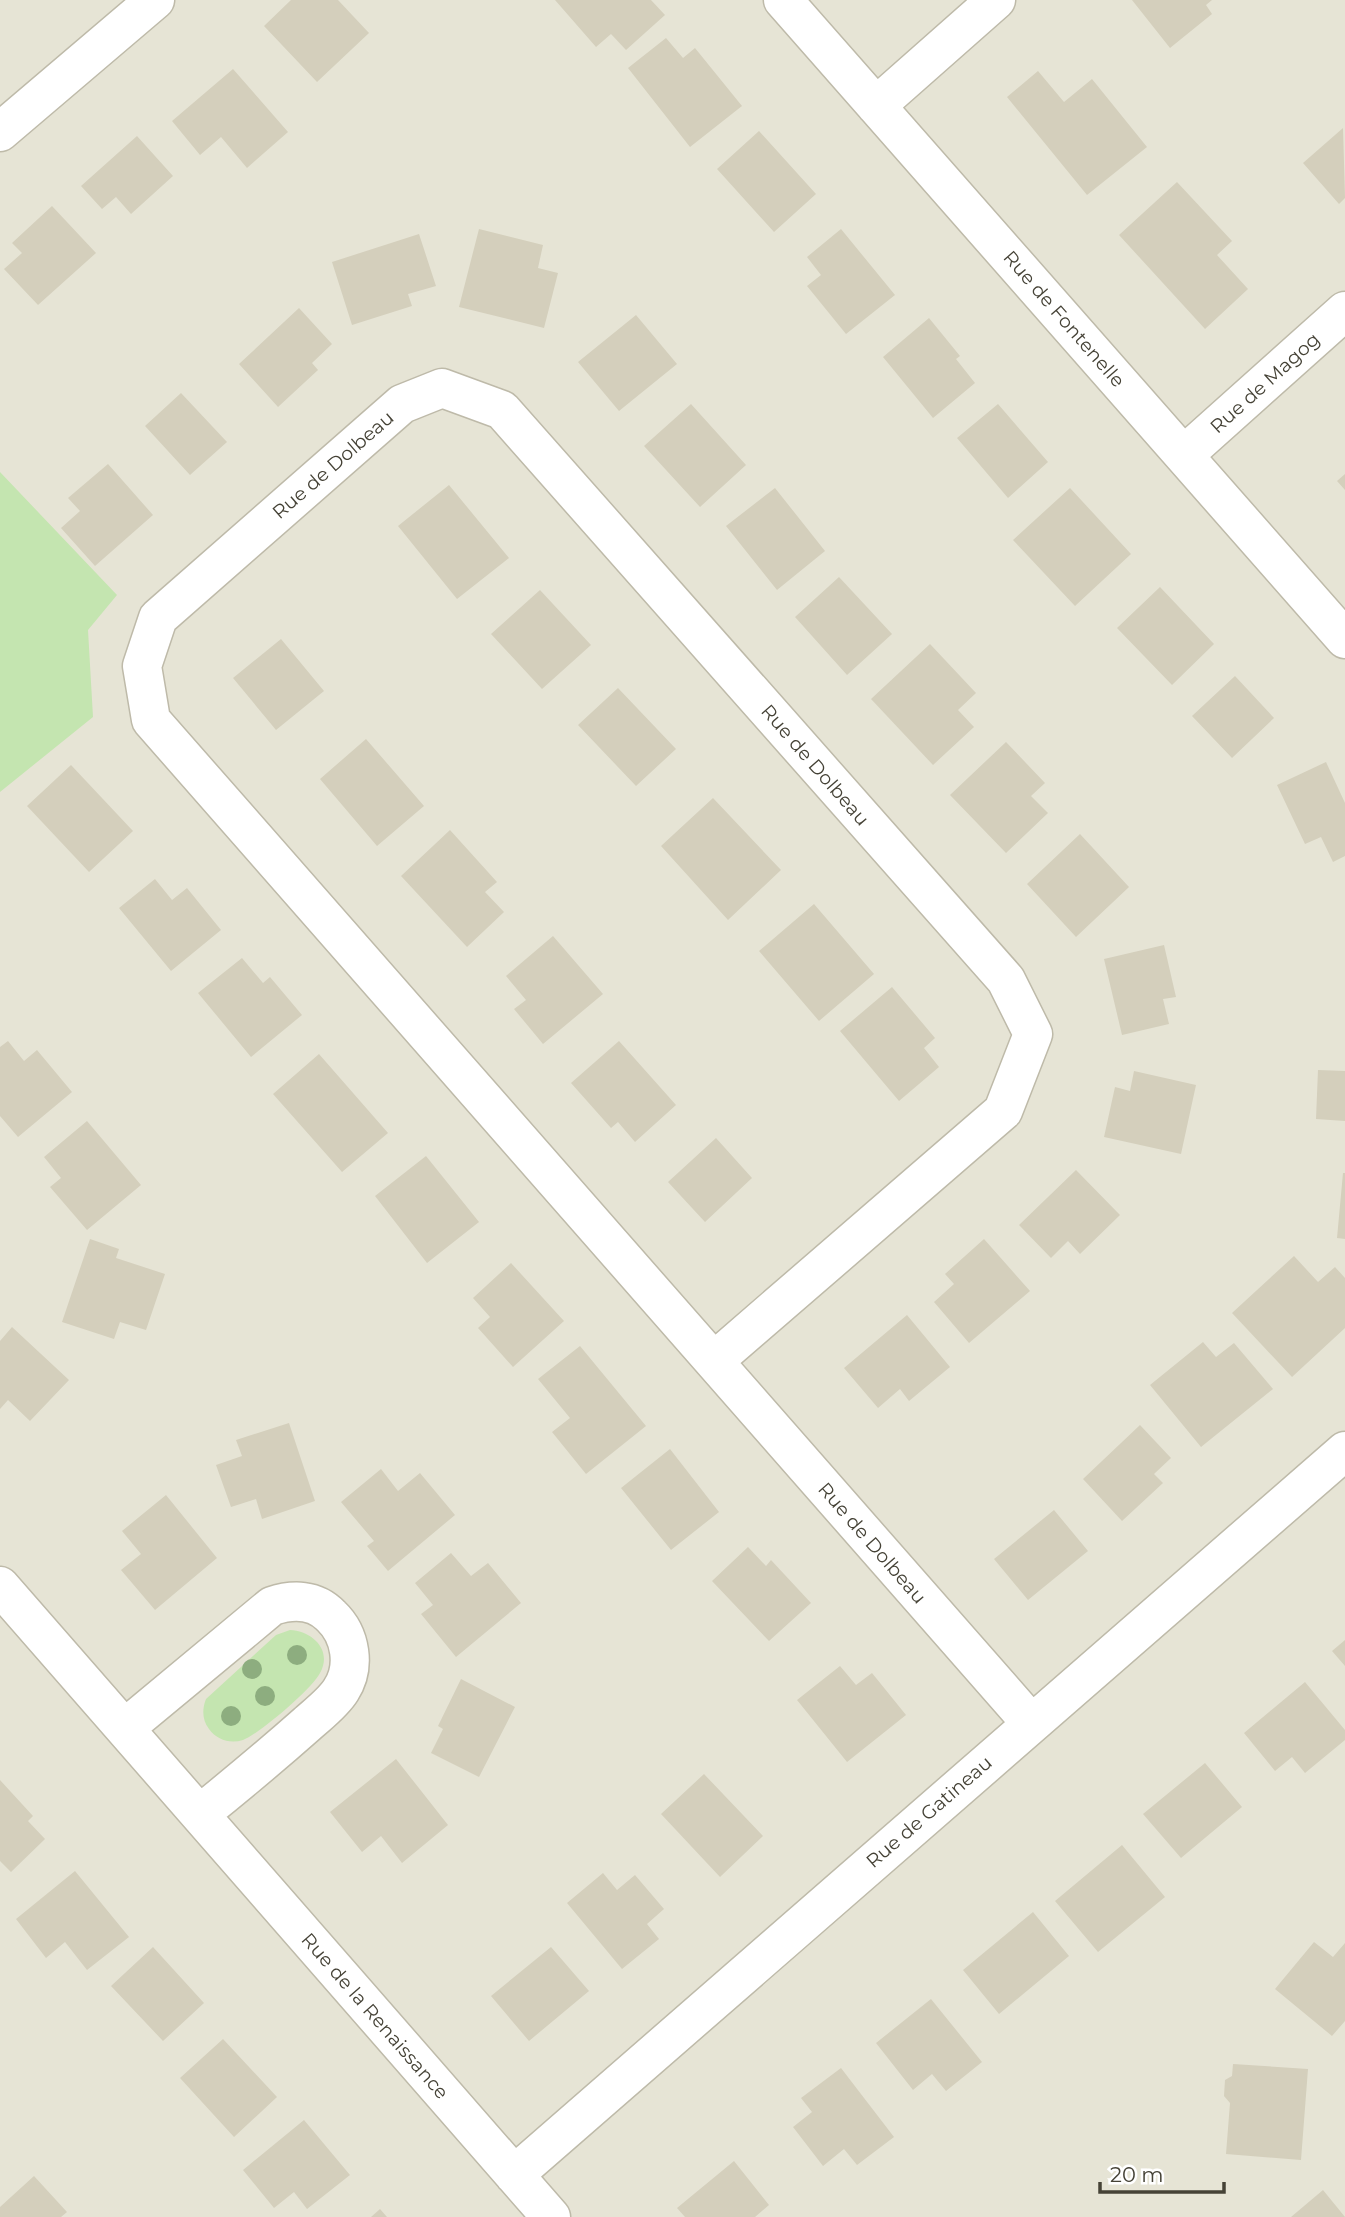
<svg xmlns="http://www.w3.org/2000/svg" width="1345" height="2217" font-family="Montserrat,sans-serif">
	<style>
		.residential { fill: #e6e4d5 }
		.green { fill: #c4e5b0 }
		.building { fill: #d4cfbc }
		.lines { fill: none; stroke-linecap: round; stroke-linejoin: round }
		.minor-casing { stroke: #bebaa9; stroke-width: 41 }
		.minor { stroke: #fff; stroke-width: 38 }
		.tree { fill: #8dad7f }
		.labels { text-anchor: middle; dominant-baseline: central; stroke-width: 5; stroke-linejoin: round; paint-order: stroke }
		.street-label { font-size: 19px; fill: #454236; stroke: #fff }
	</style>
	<rect width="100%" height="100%" fill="#f2f1e6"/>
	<path class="residential" d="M0 0H1345V2217H0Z"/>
	<path class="green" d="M0 472 117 595 88 630 93 717 0 792Z
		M290 1630C312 1631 333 1650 320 1673 313 1688 258 1735 243 1740 230 1744 217 1740 209 1729 202 1720 202 1709 206 1699L276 1635Z"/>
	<path class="building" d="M291 0H338L369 33 317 82 264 26Z
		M555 0H651L665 15 626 50 611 34 596 47Z
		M1132 0H1212L1206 5 1212 14 1170 48Z
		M666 38 683 58 695 48 742 106 690 147 628 68Z
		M233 69 288 132 247 168 221 137 200 155 172 121Z
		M1038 71 1064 102 1092 79 1147 147 1087 195 1007 97Z
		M1343 128 1345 198 1339 204 1303 163Z
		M759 131 816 194 774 232 717 169Z
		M137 136 173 176 131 214 116 197 102 209 81 186Z
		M1177 182 1232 241 1217 255 1248 289 1205 329 1119 235Z
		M52 206 96 253 38 305 4 269 22 253 12 243Z
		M479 229 543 245 538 268 558 273 544 328 459 307Z
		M841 229 895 295 846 334 807 286 821 275 807 257Z
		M419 234 436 286 408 294 412 306 352 325 332 262Z
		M299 308 332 344 312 363 318 370 278 407 239 364Z
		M636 315 677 364 619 411 578 362Z
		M929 318 960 356 956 359 975 383 933 418 883 357Z
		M181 393 227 442 190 475 145 426Z
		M691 404 746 465 700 507 644 446Z
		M998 404 1048 462 1008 498 957 438Z
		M108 464 153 515 95 566 61 528 80 511 68 498Z
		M1345 474V490L1337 481Z
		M449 485 509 558 457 599 398 526Z
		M775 488 825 551 777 590 726 526Z
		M1070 488 1131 554 1075 606 1013 540Z
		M839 577 892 634 847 675 795 617Z
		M1160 587 1214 644 1172 685 1117 628Z
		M540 590 591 645 542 689 491 634Z
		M281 639 324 691 276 730 233 678Z
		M930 644 976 693 958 710 974 727 933 765 871 699Z
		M1235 676 1274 718 1232 758 1192 716Z
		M618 688 676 749 636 786 578 725Z
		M366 739 424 806 377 846 320 779Z
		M1006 742 1045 783 1031 796 1048 813 1006 853 950 795Z
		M1326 762 1345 803V856L1333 862 1321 837 1305 844 1277 785Z
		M71 765 133 831 89 872 27 806Z
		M713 798 781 870 728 920 661 846Z
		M450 830 497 882 485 892 504 912 467 947 401 876Z
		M1080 834 1129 887 1076 937 1027 884Z
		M155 879 172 900 187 888 221 930 171 971 119 908Z
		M814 904 874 974 819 1021 759 951Z
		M553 936 603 994 543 1044 514 1009 526 1000 506 976Z
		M1164 945 1176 997 1163 999 1169 1024 1122 1035 1104 959Z
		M242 958 263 983 270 977 302 1015 251 1057 198 993Z
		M892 987 935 1038 924 1048 939 1067 899 1101 840 1031Z
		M8 1041 24 1061 37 1050 72 1092 18 1137 0 1116V1047Z
		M619 1041 676 1105 635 1142 618 1122 611 1128 571 1083Z
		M319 1054 388 1133 342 1172 273 1094Z
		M1318 1070 1345 1071V1121L1316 1119Z
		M1134 1071 1196 1085 1181 1154 1104 1137 1115 1087 1130 1091Z
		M87 1121 141 1185 87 1230 50 1187 61 1178 44 1157Z
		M716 1138 752 1178 705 1222 668 1182Z
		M426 1156 479 1222 427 1263 375 1196Z
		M1076 1170 1120 1215 1080 1254 1068 1241 1051 1258 1019 1225Z
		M1343 1173H1345V1239L1337 1238Z
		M90 1239 119 1249 116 1258 165 1274 146 1330 120 1322 114 1339 62 1322Z
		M984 1239 1030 1291 969 1343 934 1302 954 1284 945 1274Z
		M1294 1256 1318 1282 1335 1267 1345 1278V1328L1292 1377 1232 1313Z
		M511 1263 564 1321 513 1367 478 1328 490 1317 473 1298Z
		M907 1315 950 1367 909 1401 900 1389 878 1408 844 1368Z
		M12 1327 69 1380 30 1421 8 1400 0 1409V1341Z
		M1203 1342 1216 1357 1234 1343 1273 1389 1201 1447 1150 1385Z
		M580 1346 646 1426 586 1474 552 1432 570 1418 538 1379Z
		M289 1423 315 1501 262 1519 256 1499 231 1507 216 1465 242 1456 236 1440Z
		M1140 1425 1171 1458 1154 1474 1163 1483 1122 1521 1083 1479Z
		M670 1449 719 1512 671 1550 621 1488Z
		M381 1469 398 1491 420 1473 455 1515 388 1571 367 1546 374 1541 341 1502Z
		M166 1495 217 1558 155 1610 121 1570 141 1554 122 1531Z
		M1054 1510 1088 1551 1028 1600 994 1559Z
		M748 1547 766 1566 771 1560 811 1603 769 1641 712 1581Z
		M451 1553 471 1576 488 1563 521 1603 456 1657 421 1614 433 1605 415 1583Z
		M1345 1640V1666L1332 1651Z
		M840 1666 856 1685 872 1673 906 1715 847 1762 797 1700Z
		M461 1679 515 1707 479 1777 431 1753 443 1729 438 1726Z
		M1305 1682 1345 1730V1740L1305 1773 1292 1757 1275 1771 1244 1733Z
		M396 1759 448 1825 402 1863 381 1836 362 1852 330 1812Z
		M1205 1763 1242 1807 1181 1858 1143 1814Z
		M704 1774 763 1836 720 1877 661 1814Z
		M0 1780 33 1816 28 1821 45 1839 11 1872 0 1861Z
		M1122 1845 1165 1897 1098 1952 1055 1901Z
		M75 1871 129 1937 87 1970 65 1942 46 1958 16 1919Z
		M603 1873 617 1890 635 1875 664 1909 647 1924 659 1939 622 1969 567 1903Z
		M1033 1912 1069 1956 999 2014 963 1970Z
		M1314 1942 1333 1957 1345 1943V2021L1332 2036 1275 1989Z
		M153 1947 204 2003 163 2041 111 1986Z
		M551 1947 589 1991 529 2041 491 1996Z
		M931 1999 982 2062 946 2091 932 2074 913 2090 876 2043Z
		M223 2039 277 2097 234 2137 180 2078Z
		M1233 2064 1308 2069 1301 2160 1226 2154 1230 2103 1224 2096 1225 2080 1232 2076Z
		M841 2068 894 2137 857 2165 844 2149 823 2166 793 2127 812 2112 801 2098Z
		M304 2120 350 2175 307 2209 294 2192 274 2208 243 2170Z
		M734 2161 769 2205 755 2217H685L677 2208Z
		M34 2176 67 2212 61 2217H0V2207Z
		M1323 2190 1345 2217H1291Z
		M380 2209 387 2217H371Z"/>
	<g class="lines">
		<g class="minor-casing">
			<path id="minor" d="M783 0 1345 639
				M876 106 996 0
				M0 132 155 0
				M1184 455 1345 311
				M714 1361 1003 1111 1033 1034 1006 980 502 410 442 388 402 404 158 618 142 666 151 720 1031 1723
				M0 1586 551 2217
				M125 1728 272 1606C293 1599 315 1599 331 1616 351 1635 356 1667 341 1690 333 1703 318 1714 307 1724 272 1755 236 1785 200 1814
				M514 2175 1345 1451"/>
		</g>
		<use href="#minor" class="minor"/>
	</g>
	<g class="tree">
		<circle cx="297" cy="1655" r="10"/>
		<circle cx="252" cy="1669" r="10"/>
		<circle cx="265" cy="1696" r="10"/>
		<circle cx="231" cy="1716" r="10"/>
	</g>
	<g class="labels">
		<g class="street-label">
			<text transform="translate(1064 319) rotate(49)">Rue de Fontenelle</text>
			<text transform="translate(1265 383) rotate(-42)">Rue de Magog</text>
			<text transform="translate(333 465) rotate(-41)">Rue de Dolbeau</text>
			<text transform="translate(815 765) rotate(49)">Rue de Dolbeau</text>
			<text transform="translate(872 1543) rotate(49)">Rue de Dolbeau</text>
			<text transform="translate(929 1812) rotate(-41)">Rue de Gatineau</text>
			<text transform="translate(375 2016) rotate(49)">Rue de la Renaissance</text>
		</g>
	</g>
	<path d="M1100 2182v10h124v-10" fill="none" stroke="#454236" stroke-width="3.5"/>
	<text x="1110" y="2182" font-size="21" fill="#454236" stroke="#ffffff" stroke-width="5" paint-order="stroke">20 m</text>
</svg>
